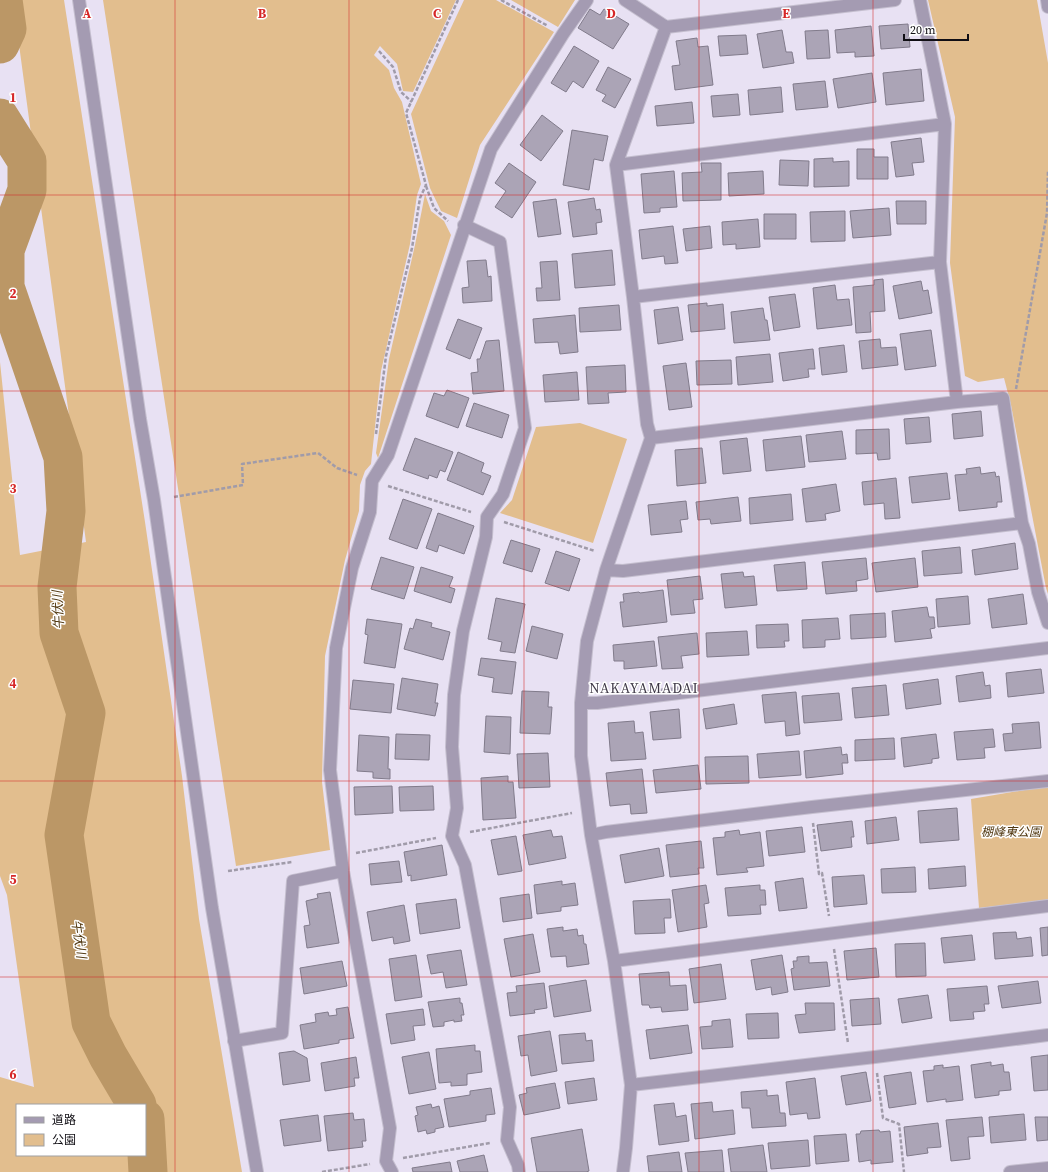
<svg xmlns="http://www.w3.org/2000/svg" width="1048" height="1172" font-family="'Source Serif 4','Noto Sans JP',serif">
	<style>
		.green { fill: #e2be8e; fill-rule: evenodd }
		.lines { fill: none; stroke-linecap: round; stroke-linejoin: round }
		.river { stroke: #bb9766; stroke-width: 39 }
		.building { fill: #aba4b6; stroke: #817b8b }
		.minor-casing { stroke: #c5bfcf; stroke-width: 14 }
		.tertiary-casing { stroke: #c5bfcf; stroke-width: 14 }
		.path { stroke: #a09ba9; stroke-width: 2.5; stroke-dasharray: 4 2; stroke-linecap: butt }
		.minor { stroke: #a49bb2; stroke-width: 12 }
		.tertiary { stroke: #a49bb2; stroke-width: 12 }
		.grid { fill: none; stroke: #d62828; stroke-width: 1; stroke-opacity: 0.55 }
		.labels { text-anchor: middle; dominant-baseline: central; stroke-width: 3; stroke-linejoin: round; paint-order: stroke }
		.park-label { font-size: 12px; font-style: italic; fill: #513811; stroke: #fff }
		.water-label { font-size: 13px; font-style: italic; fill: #533a13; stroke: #fff }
		.quarter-label { font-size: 14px; letter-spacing: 1px; fill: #3e3846; stroke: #fff }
		.grid-label { font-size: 13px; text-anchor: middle; font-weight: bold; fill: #d62828; stroke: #fff; stroke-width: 3; stroke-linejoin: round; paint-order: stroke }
	</style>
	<rect width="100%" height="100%" fill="#e8e1f3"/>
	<path class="green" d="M13 0H64L145 522 182 776 199 919 242 1172H0V1077L34 1087 7 895 0 876V362L20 555 86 542ZM17 1105H145V1155H17Z
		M103 0H456L413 92 403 91 397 64 380 46 374 55 389 70 394 88 402 102 421 184 417 195 410 244 381 371 371 464 365 471 360 485 359 511 345 560 325 656 322 782 330 850 236 866Z
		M464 0H496L554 32 480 145 457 218 441 211 430 188 411 114Z
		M511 0H575L558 27Z
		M928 0H1037L1048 63V594L1046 588 1011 405 1004 378 978 382 965 376 950 263 955 117Z
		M425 194 431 211 444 221 451 235 378 458 376 453 389 359 415 245Z
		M580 423 627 439 593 543 500 513 512 500 536 427Z
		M1048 786V900L979 908 971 799Z"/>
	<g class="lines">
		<path class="river" d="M0 44 7 29 3 0
			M0 118 27 161V190L5 250V287L63 457 66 511 57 587 59 633 86 713 64 835 91 1022 108 1056 137 1105
			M145 1119 148 1172"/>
	</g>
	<path class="building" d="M590 9 600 15 604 9 629 24 613 49 578 28Z
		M908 24 910 47 881 49 879 26Z
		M871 26 874 56 855 57V52L837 53 835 30Z
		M782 30 786 52H792L794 63 763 68 757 34Z
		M828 30 830 58 807 59 805 31Z
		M746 35 748 54 720 56 718 36Z
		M697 38 698 47 708 46 713 85 675 90 672 66 680 65 676 41Z
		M574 46 599 61 583 88 573 81 566 92 551 83Z
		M608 67 631 79 615 108 602 101 606 95 596 90Z
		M921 69 924 101 886 105 883 73Z
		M872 73 876 102 838 108 833 79Z
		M825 81 828 107 796 110 793 84Z
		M781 87 783 112 750 115 748 90Z
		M738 94 740 115 713 117 711 96Z
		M692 102 694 123 657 126 655 106Z
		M542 115 563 131 541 161 520 145Z
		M572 130 608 136 603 161 594 159 589 190 563 185Z
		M921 138 924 162 912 163 914 175 896 177 891 142Z
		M857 149H874V157H888V179H857Z
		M833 158V162L849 161V186L814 187V159Z
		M780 160 809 161 808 186 779 185Z
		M509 163 536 182 512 218 495 207 506 191 495 183Z
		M701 163H721V200L683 201 682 173 702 172Z
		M674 171 677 207 660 208V212L644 213 641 174Z
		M763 171 764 194 729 196 728 173Z
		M594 198 596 210 600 209 602 222 596 223 597 234 573 237 568 202Z
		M556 199 561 234 538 237 533 202Z
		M896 201H926V224H897Z
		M889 208 891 235 853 238 850 211Z
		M845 211V241L811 242 810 212Z
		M764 214H796V239H764Z
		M758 219 760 247 736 249V244L723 245 722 222Z
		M673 226 678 263 665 264 664 256 642 259 639 230Z
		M710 226 712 248 686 251 683 229Z
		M612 250 615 285 575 288 572 254Z
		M486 260 488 277 491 276 492 301 463 303 462 288 469 287 467 261Z
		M557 261 560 300 537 301 536 288H542L540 262Z
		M883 279 885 311 870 312 871 332 856 333 853 287 874 285V280Z
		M921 281 923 291 928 290 932 313 899 319 893 286Z
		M835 285 837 300 849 299 852 325 817 329 813 288Z
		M795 294 800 327 774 331 769 297Z
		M707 303V306L723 304 725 329 691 332 688 305Z
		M619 305 621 330 580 332 579 308Z
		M678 307 683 340 658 344 654 310Z
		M763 308 765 320H767L770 340 734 343 731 312Z
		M575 315 578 352 560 354 558 342 535 343 533 319Z
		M458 319 482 328 470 359 446 349Z
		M931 330 936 366 905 370 900 334Z
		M880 339 881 348 896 347 898 365 862 369 859 341Z
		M499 340 504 391 473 394 471 373 478 372 477 359H480L486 341Z
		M844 345 847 372 822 375 819 348Z
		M813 349 815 369H808L809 377 783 381 779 353Z
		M770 354 773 382 738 385 736 357Z
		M731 360 732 384 697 385 696 361Z
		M686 363 692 407 669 410 663 366Z
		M625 365 626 392 608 393 609 403 588 404 586 367Z
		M577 372 579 400 545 402 543 375Z
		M447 390 469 398 458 428 426 416 434 393 444 396Z
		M474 403 509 415 502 438 466 426Z
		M981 411 983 436 954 439 952 414Z
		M929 417 931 442 906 444 904 419Z
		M889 429 890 459 878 460 877 453 856 454V430Z
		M842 431 846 459 809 462 806 435Z
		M801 436 805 467 766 471 763 440Z
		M415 438 453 452 445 472 440 470 437 478 429 475 428 479 403 470Z
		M747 438 751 471 723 474 720 441Z
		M702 448 706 483 677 486 675 450Z
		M458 452 484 463 481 472 491 476 483 495 447 480Z
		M980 467 981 474 995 472 996 477 999 476 1002 502H997V507L959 511 955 475 967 474 966 469Z
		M947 473 950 499 912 503 909 477Z
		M896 478 900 518 885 519 884 503 864 505 862 482Z
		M836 484 840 511 825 514 826 520 806 522 802 489Z
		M791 494 793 520 750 524 749 498Z
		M738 497 741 521 711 524 710 519 698 520 696 502Z
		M403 499 432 509 417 549 389 539Z
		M686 501 688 519 680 520 682 532 651 535 648 505Z
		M438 513 474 526 464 554 439 545 437 552 426 548Z
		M511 540 540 549 532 572 503 563Z
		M1015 543 1018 569 975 575 972 550Z
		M960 547 962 573 924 576 922 551Z
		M556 551 580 559 569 591 545 583Z
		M381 557 414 567 404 599 371 589Z
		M866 558 868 579 856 581 857 591 826 594 822 562Z
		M915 558 918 587 876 592 872 563Z
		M805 562 807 589 777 591 774 565Z
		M421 567 453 577 449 587 455 589 451 603 414 591Z
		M743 572 744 577 754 576 757 605 725 608 721 574Z
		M700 576 703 599 693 600 695 613 671 615 667 580Z
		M663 590 667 622 623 627 620 602H624L623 594 639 592 640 593Z
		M1023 594 1027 624 992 628 988 599Z
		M968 596 970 624 938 627 936 599Z
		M496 598 525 604 515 653 500 651 502 642 488 639Z
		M927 607 929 617H934L935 628 930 629 932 638 895 642 892 611Z
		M885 613 886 637 851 639 850 615Z
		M838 618 840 639 825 640V647L803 648 802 620Z
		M367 619 402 624 395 668 364 663 368 635 365 634Z
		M416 619 432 623 431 627 450 632 443 660 404 649 410 628 413 629Z
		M788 624 789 641H784L785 647 757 648 756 625Z
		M532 626 563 634 557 659 526 651Z
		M747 631 749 655 707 657 706 633Z
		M697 633 699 654 681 656 683 668 662 669 658 637Z
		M654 641 657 666 624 669V661H614L613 645Z
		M481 658 516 662 512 694 492 692 494 678 478 675Z
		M1041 669 1044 693 1008 697 1006 673Z
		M983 672 985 686 990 685 991 698 959 702 956 676Z
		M402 678 438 684 435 703H438L435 716 397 709Z
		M938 679 941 704 906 709 903 684Z
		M353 680 394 684 391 713 350 709Z
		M886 685 889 715 855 718 852 688Z
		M522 691 549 692 548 707H552L550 734 520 733Z
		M796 692 800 734 786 736 785 721 765 723 762 695Z
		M839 693 842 720 804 723 802 696Z
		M734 704 737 724 706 729 703 709Z
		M679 709 681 738 653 740 650 712Z
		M486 716 511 717 510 754 484 752Z
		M634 721 635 733 643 732 646 759 611 761 608 723Z
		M1039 722 1041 748 1005 751 1003 734 1013 733 1012 724Z
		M993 729 995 747 984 748 985 758 957 760 954 732Z
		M396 734 430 735 429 760 395 759Z
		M936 734 939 758 932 759V763L904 767 901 738Z
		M359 735 389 737 388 769H390V779L373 778V772L357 771Z
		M894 738 895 759 855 761V740Z
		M841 747 842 755 847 754 848 763H842L843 774 806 778 804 751Z
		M799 751 801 775 759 778 757 754Z
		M548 753 550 787 519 788 517 754Z
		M748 756 749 783 706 784 705 757Z
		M698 765 701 789 656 793 653 770Z
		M642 769 647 813 631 814 630 804 610 806 606 773Z
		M508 776V782H513L516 818 483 820 481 778Z
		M392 786 393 813 355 815 354 787Z
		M433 786 434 810 400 811 399 787Z
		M957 808 959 840 920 843 918 811Z
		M896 817 899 840 867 844 865 821Z
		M852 821 854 837H851L852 847 821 851 817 825Z
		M802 827 805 852 769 856 766 831Z
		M551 830 553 837 562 836 566 858 529 865 523 835Z
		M739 830 740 835 760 832 764 866 746 868 748 872 717 875 713 838 725 837V832Z
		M516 836 522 871 498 875 491 840Z
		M701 841 704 868H698L699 874 670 877 666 845Z
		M442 845 447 875 411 881V875L408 876 404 852Z
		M659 848 664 876 625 883 620 855Z
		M399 861 402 882 371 885 369 864Z
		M965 866 966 886 929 889 928 869Z
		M915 867 916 892 882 893 881 869Z
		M864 875 867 904 834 907 832 877Z
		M803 878 807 908 779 911 775 882Z
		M562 881V885L575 883 578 905 561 907V911L537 914 534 885Z
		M706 885 709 903 704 904 707 927 678 932 672 890Z
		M760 885V890H765L766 905H760L761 914 728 916 725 888Z
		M330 892 339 943 307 948 304 926 310 925 306 901 318 898 317 894Z
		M529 894 532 918 503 922 500 898Z
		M456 899 460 928 420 934 416 904Z
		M670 899 671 918H664L665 933 635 934 633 901Z
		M404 905 410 941 394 944 393 937 372 941 367 912Z
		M563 927V931L577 929 578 936 583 935 584 944H586L589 964 567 967 566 956 551 957 547 929Z
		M1048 927V955L1042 956 1040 928Z
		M1016 932 1017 939 1031 937 1033 956 995 959 993 933Z
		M533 934 540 972 511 977 504 939Z
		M972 935 975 960 944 963 941 938Z
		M925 943 926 976 896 977 895 944Z
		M876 948 879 977 847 980 844 951Z
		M461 950 467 985 446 988 443 972 431 974 427 955Z
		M416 955 422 997 395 1001 389 959Z
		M782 955 788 992 772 995 771 987 756 990 751 960Z
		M809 956V963L827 962 830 986 794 990 791 969 794 968 793 961H797V957Z
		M342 961 347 986 304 994 300 968Z
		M721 964 726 999 694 1003 689 969Z
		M669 972 670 986 686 985 688 1010 662 1012 661 1007 650 1008 649 1005H642L639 974Z
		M586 980 591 1011 554 1017 549 986Z
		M1038 981 1041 1003 1002 1008 998 986Z
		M544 983 547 1008 534 1010 535 1013 510 1016 507 993 517 992 516 986Z
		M987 986 989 1004H984L985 1011 973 1012 974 1019 950 1021 947 989Z
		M928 995 932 1018 902 1023 898 999Z
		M460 998V1003H462L464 1015H461L462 1021 454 1022V1020L444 1022V1026L433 1027 428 1002Z
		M879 998 881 1024 852 1026 850 1000Z
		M805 1003H834L835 1030 799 1033 795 1015 806 1014Z
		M348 1007 354 1038 339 1040V1043L304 1049 300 1025 316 1022 315 1014 328 1012 329 1016 337 1015 336 1009Z
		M423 1009 425 1025 413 1026 415 1040 391 1044 386 1014Z
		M778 1013 779 1038 748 1039 746 1014Z
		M730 1019 733 1047 702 1049 700 1027 712 1026V1021Z
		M688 1025 692 1053 650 1059 646 1030Z
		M550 1031 557 1071 531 1076 528 1055 521 1056 518 1036Z
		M585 1033 586 1041 592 1040 594 1061 562 1064 559 1035Z
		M475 1045V1051H480L482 1072 467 1074V1085L451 1086V1082L439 1083 436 1049Z
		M294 1051 307 1058 310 1081 283 1085 279 1053Z
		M429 1052 436 1089 409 1094 402 1057Z
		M1048 1055V1090L1034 1091 1031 1057Z
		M356 1057 359 1078H354L355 1086 325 1091 321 1063Z
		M991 1062V1066L1003 1064 1004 1072H1009L1011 1090 999 1091V1095L975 1098 971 1065Z
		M943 1065V1068L959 1066 963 1100 946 1102V1099L927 1102 923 1071 934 1070V1066Z
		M866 1072 871 1101 846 1105 841 1076Z
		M911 1072 916 1104 889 1108 884 1076Z
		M594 1078 597 1100 568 1104 565 1082Z
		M815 1078 820 1118 808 1119 807 1113 790 1115 786 1082Z
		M555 1083 560 1108 524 1115 519 1095 527 1093 526 1088Z
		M491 1088 495 1114 486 1115V1121L449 1127 444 1099 470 1095V1091Z
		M767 1090V1096L778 1095 780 1113H785L786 1126 752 1128 750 1108H742L741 1092Z
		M712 1102 713 1112 733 1110 735 1134 695 1139 691 1104Z
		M674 1103 676 1117 686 1115 689 1141 659 1145 654 1105Z
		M431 1104 432 1108 439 1106 444 1127 435 1129V1132L427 1134 426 1130 418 1132 415 1116 418 1115 416 1107Z
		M353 1113 354 1120 364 1119 366 1141H362L363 1147 328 1151 324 1116Z
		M1024 1114 1026 1140 991 1143 989 1117Z
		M318 1115 321 1141 284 1146 280 1120Z
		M982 1117 984 1136 968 1137 970 1159 951 1161 946 1120Z
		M1035 1117H1048V1140L1037 1141Z
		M938 1123 941 1147 927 1148 928 1153 907 1156 904 1127Z
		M582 1129 589 1171 586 1172H537L531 1138Z
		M879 1130 880 1132 890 1131 893 1162 871 1164V1160L859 1162 856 1134H860L861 1131Z
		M846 1134 849 1161 816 1164 814 1136Z
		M808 1140 810 1166 771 1169 768 1143Z
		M763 1145 767 1172H731L728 1149Z
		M722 1150 724 1172H688L685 1153Z
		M679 1152 682 1172H649L647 1156Z
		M484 1155 488 1172H460L457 1161Z
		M450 1162 452 1172H413L412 1168Z"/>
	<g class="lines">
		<g class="minor-casing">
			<path id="minor" d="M625 0 666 27
				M920 0 945 124 940 262 957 402
				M1047 0 1048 7
				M616 165 945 124
				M464 225 500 242 525 428 503 494 487 517 486 537 463 631 454 695 452 747 457 808 452 836 465 865 510 1107 507 1140 518 1165 519 1172
				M633 297 940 262
				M651 438 957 402 1003 398 1022 523 1029 544 1038 592 1048 623
				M606 570 623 571 1022 523
				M581 703H597L1048 648
				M591 835 606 832 812 807 1048 781
				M614 961 1048 906
				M234 1041 282 1033 293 881 343 871
				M631 1085 875 1057 1048 1035
				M392 1172 386 1161 390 1128 343 871 330 770 336 648 352 568 370 512 372 481 388 455 491 149 563 34 587 0
				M623 1172 626 1148 631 1085 614 961 591 835 581 756V703L587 641 606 570 651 438 647 424 633 297 616 165 666 27 895 0
				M1010 1172 1048 1168"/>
		</g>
		<g class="tertiary-casing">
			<path id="tertiary" d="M79 0 140 419 154 500 212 908 257 1172"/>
		</g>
		<path class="path" d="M501 0 548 26
			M379 51 393 67 401 92 412 102
			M426 186 434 208 448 221
			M1016 389 1047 213 1048 170
			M376 434 386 356 412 248 420 198 426 185 406 113 458 0
			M388 486 471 512
			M174 497 243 485 242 464 318 453 337 468 357 475
			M504 522 595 551
			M813 823 819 874 822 873 829 916
			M470 832 572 813
			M356 853 436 838
			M228 871 292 862
			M834 949 848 1043
			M877 1073 883 1118 899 1124 904 1172
			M403 1158 490 1143
			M322 1172 370 1164"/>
		<use href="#minor" class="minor"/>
		<use href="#tertiary" class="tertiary"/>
	</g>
	<path class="grid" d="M175 0V1172M349 0V1172M524 0V1172M699 0V1172M873 0V1172M0 195H1048M0 391H1048M0 586H1048M0 781H1048M0 977H1048"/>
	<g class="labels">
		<g class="park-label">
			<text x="1011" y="832">棚峰東公園</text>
		</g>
		<g class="water-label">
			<text transform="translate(58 610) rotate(-93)">牛伏川</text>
			<text transform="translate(79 939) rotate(82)">牛伏川</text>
		</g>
		<g class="quarter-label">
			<text x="644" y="688">NAKAYAMADAI</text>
		</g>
	</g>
	<g class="grid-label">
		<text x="87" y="18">A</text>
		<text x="262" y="18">B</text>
		<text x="437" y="18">C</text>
		<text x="611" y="18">D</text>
		<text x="786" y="18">E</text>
		<text x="13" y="102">1</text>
		<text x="13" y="298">2</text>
		<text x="13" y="493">3</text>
		<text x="13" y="688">4</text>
		<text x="13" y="884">5</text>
		<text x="13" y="1079">6</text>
	</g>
	<rect x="16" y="1104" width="130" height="52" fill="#ffffff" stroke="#9f9fa1"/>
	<rect x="24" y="1117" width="20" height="6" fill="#a49bb2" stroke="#9f9fa1"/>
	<text x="52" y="1124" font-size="12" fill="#100e14">道路</text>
	<rect x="24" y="1134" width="20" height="12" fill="#e2be8e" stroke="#9f9fa1"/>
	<text x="52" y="1144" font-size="12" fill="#100e14">公園</text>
	<path d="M904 34v6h64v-6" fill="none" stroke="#100e14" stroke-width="2"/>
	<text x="910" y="34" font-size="12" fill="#100e14" stroke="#ffffff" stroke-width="3" paint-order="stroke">20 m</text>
</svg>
